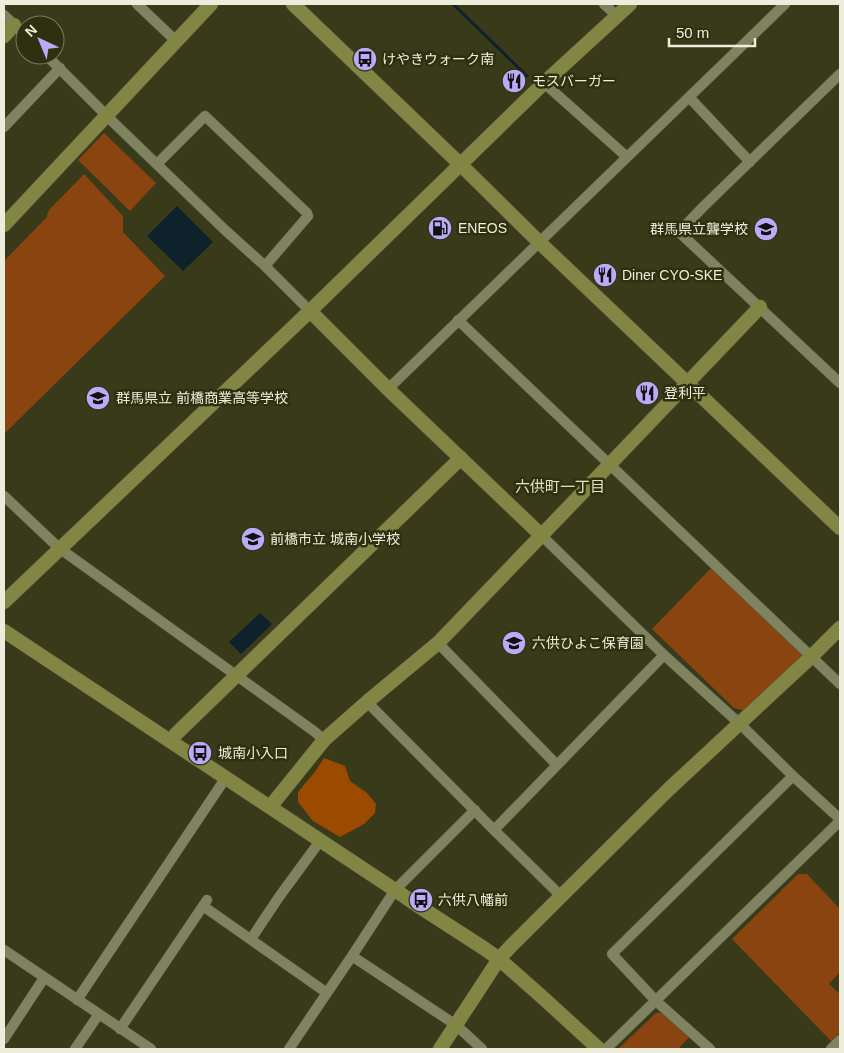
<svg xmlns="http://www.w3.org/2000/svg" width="844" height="1053" font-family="Helvetica,'Noto Sans JP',sans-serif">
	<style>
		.green { fill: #89440f }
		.forest { fill: #9b4a00 }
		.water { fill: #0e222c }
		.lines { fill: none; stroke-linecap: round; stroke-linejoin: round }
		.stream { stroke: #0e222c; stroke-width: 3 }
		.street-casing { stroke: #54563a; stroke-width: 11 }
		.secondary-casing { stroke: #54563a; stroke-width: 15 }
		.street { stroke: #7f8360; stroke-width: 10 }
		.secondary { stroke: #828645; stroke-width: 14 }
		.labels { text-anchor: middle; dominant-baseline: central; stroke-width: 5; stroke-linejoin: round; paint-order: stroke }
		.poi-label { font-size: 14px; fill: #eceedb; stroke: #2e300f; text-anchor: start }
		.neighbourhood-label { font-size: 15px; fill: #e1e5bf; stroke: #2e300f }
	</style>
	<rect width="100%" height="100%" fill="#383a1a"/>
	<path class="green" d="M104 133 156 183 130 211 78 160Z
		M84 174 123 216V232L165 276 4 434V261L46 218 49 210Z
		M712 567 801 650V657L746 711 734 708 652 629Z
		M798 874H807L840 909V972L829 984 840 994V1032L831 1041 732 939Z
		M656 1013H663L690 1036 678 1049H618Z"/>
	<path class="forest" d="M324 758 345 766 350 781 367 793 376 804 375 813 364 824 340 837 313 821 298 802V792L314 773Z"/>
	<path class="water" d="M177 206 213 242 183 271 147 236Z
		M260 613 272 624 241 654 229 642Z"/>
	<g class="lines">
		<path class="stream" d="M453 4 527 76"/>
		<g class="street-casing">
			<path id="street" d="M137 4 176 41
				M604 4 617 16
				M4 15 25 35
				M46 55 114 123 225 230 265 266 310 311
				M840 74 704 206 679 232 840 383
				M544 83 627 157
				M689 97 750 162
				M4 127 60 68
				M157 164 205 116 307 213 308 216 265 266
				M458 320 840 684
				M388 389 785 4
				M4 496 59 548 315 732 324 740
				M541 535 664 655 740 724 793 776 840 819
				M438 643 557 765
				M367 702 494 830 561 896
				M494 830 664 655
				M203 906 327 993
				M251 939 279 897 320 841
				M4 950 151 1049
				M352 956 456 1025 482 1049
				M77 1000 225 779
				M120 1029 207 900
				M4 1039 44 978
				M75 1049 99 1014
				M289 1049 352 956 395 890 475 810
				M606 1049 840 821
				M710 1049 656 1001 612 954 793 776
				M831 1049 840 1040"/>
		</g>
		<g class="secondary-casing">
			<path id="secondary" d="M293 4 461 165 539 242 840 528
				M4 36 14 25
				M4 225 211 4
				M310 311 388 389 541 535
				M4 602 310 311 544 83 630 4
				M4 631 395 890 417 905 485 949 499 959 541 996 599 1049
				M171 741 176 734 461 458
				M270 807 324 740 367 702 438 643 610 464 760 307
				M440 1049 499 959 511 946 669 789 811 657 840 628"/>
		</g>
		<use href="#street" class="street"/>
		<use href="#secondary" class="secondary"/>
	</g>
	<defs>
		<g id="bus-disc" transform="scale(1.25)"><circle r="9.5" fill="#b9abf7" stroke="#2e300f"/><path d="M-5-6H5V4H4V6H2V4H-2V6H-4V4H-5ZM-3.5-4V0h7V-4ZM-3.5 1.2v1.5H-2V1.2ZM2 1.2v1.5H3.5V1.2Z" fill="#111"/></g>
		<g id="restaurant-disc" transform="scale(1.25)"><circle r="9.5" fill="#b9abf7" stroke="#2e300f"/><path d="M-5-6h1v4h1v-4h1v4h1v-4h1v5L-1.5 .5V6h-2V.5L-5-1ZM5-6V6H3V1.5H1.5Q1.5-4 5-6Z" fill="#111"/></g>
		<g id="fuel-disc" transform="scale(1.25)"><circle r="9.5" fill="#b9abf7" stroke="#2e300f"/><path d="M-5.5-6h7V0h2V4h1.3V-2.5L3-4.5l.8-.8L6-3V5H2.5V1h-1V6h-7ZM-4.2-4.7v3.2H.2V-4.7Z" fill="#111"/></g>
		<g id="school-disc" transform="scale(1.25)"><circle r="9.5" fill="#b9abf7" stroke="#2e300f"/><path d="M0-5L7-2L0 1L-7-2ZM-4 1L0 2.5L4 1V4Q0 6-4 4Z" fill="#111"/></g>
	</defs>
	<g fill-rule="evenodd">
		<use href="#bus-disc" x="365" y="59"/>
		<use href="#restaurant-disc" x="514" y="81"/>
		<use href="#fuel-disc" x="440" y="228"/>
		<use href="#school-disc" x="766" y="229"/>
		<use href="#restaurant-disc" x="605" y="275"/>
		<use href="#restaurant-disc" x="647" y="393"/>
		<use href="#school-disc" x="98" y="398"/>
		<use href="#school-disc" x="253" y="539"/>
		<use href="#school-disc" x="514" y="643"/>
		<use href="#bus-disc" x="200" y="753"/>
		<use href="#bus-disc" x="421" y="900"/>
	</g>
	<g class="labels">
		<g class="poi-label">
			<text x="382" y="59">けやきウォーク南</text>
			<text x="532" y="81">モスバーガー</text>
			<text x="458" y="228">ENEOS</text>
			<text x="748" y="229" text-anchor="end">群馬県立聾学校</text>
			<text x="622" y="275">Diner CYO-SKE</text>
			<text x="664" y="393">登利平</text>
			<text x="116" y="398">群馬県立 前橋商業高等学校</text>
			<text x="270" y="539">前橋市立 城南小学校</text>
			<text x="532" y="643">六供ひよこ保育園</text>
			<text x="218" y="753">城南小入口</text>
			<text x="438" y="900">六供八幡前</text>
		</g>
		<g class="neighbourhood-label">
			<text x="560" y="486">六供町一丁目</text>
		</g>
	</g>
	<rect width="844" height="1053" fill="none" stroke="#eceedb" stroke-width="10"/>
	<g transform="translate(40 40) rotate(316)"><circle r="24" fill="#2e300f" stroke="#7a7c61"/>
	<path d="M0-4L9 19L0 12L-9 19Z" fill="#b9abf7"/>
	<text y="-8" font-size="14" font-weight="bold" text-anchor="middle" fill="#eceedb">N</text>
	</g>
	<path d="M669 38v8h86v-8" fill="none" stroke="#eceedb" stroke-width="2.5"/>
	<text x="676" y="38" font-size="15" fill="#eceedb" stroke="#2e300f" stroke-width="4" paint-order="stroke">50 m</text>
</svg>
